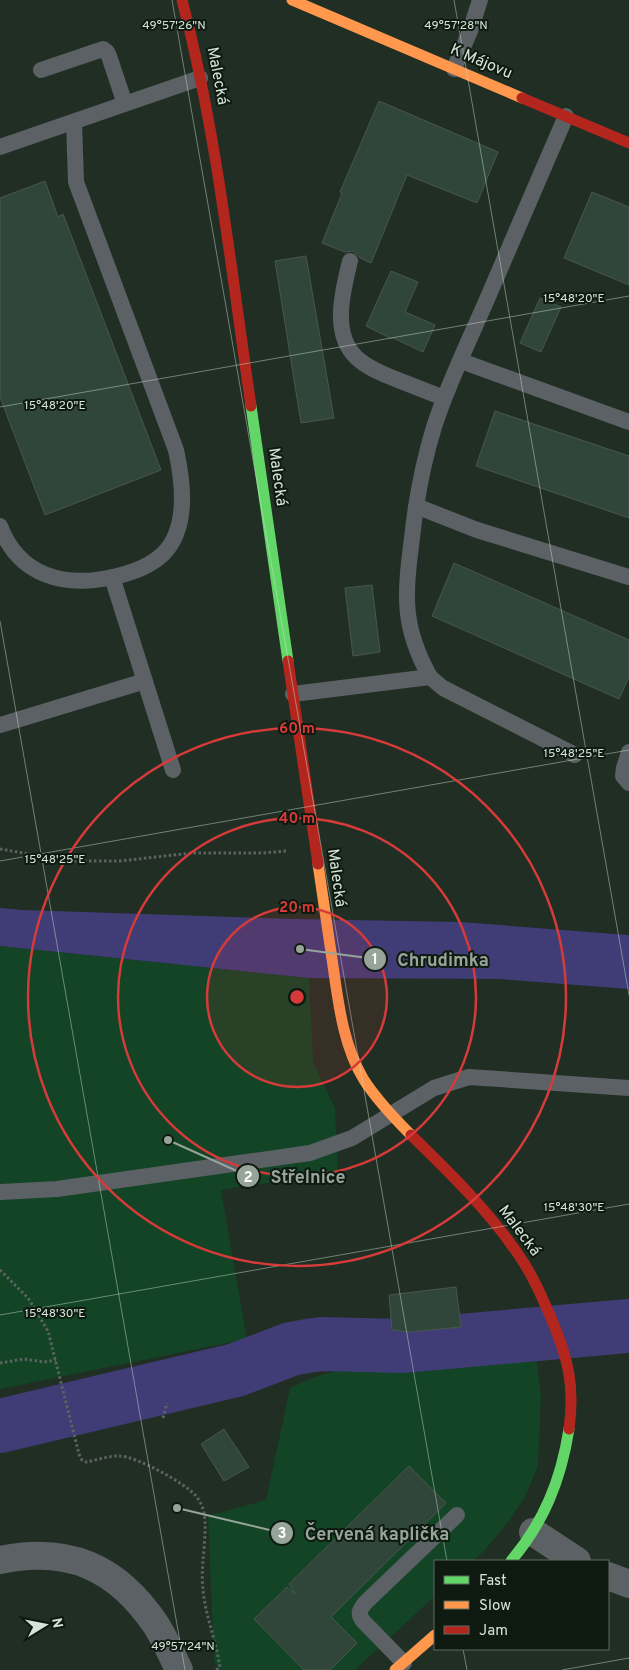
<svg xmlns="http://www.w3.org/2000/svg" width="629" height="1670" font-family="Overpass,sans-serif">
	<style>
		.green { fill: #124425 }
		.water { fill: #3f3c76 }
		.lines { fill: none; stroke-linecap: round; stroke-linejoin: round }
		.river { stroke: #3f3c76; stroke-width: 54 }
		.building { fill: #30463a; stroke: #4a564d }
		.path { stroke: #5c6361; stroke-width: 3; stroke-dasharray: 2.5 2.5; stroke-linecap: butt }
		.lane { stroke: #5c6165; stroke-width: 16 }
		.street { stroke: #5c6165; stroke-width: 28 }
		.fast { stroke: #63d668; stroke-width: 11 }
		.slow { stroke: #ff974d; stroke-width: 11 }
		.jam { stroke: #b3261e; stroke-width: 11 }
		.ticks { fill: none; stroke: #d5e4d8; stroke-width: 1; stroke-opacity: 0.45 }
		.ring { fill: none; stroke: #d63b3a; stroke-width: 2.5 }
		.labels { text-anchor: middle; dominant-baseline: central; stroke-width: 4; stroke-linejoin: round; paint-order: stroke }
		.street-label { font-size: 16px; fill: #d5e4d8; stroke: #0e1910 }
		.ticks-label { font-size: 12px; text-anchor: middle; fill: #d5e4d8; stroke: #0e1910; stroke-width: 4; stroke-linejoin: round; paint-order: stroke }
		.centre { fill: #d63b3a; stroke: #0e1910; stroke-width: 2.5 }
		.ring-label { font-size: 15px; text-anchor: middle; font-weight: bold; fill: #d63b3a; stroke: #0e1910; stroke-width: 4; stroke-linejoin: round; paint-order: stroke }
		.leader { fill: none; stroke: #96a499; stroke-width: 2 }
		.callout-dot { fill: #96a499; stroke: #0e1910; stroke-width: 2 }
		.mark-label { font-size: 15px; text-anchor: middle; font-weight: bold; fill: #fff }
		.callout-label { font-size: 18px; text-anchor: middle; font-weight: bold; fill: #96a499; stroke: #0e1910; stroke-width: 4; stroke-linejoin: round; paint-order: stroke }
	</style>
	<rect width="100%" height="100%" fill="#202e24"/>
	<path class="green" d="M0 946 309 978 313 1062 335 1108 338 1172 221 1190 247 1339 0 1389Z
		M534 1343 541 1394 538 1466 525 1497 508 1522 484 1551 473 1561H435V1596L355 1670H219L214 1661 208 1516 266 1500 290 1388C301 1383 313 1377 325 1374 392 1353 465 1348 534 1343Z"/>
	<path class="water" d="M0 908 23 910 294 919 461 922 628 935 629 936V989L499 979 309 978 0 946Z"/>
	<g class="lines">
		<path class="river" d="M0 1426 236 1370 291 1349 307 1346 322 1344 402 1346 629 1326"/>
	</g>
	<path class="building" d="M379 101 498 152 477 203 407 175 371 263 360 258 353 251 345 252 322 243 342 193 340 192Z
		M45 181 58 217 63 214 161 470 45 515 0 397V198Z
		M592 192 629 207V285L564 258Z
		M306 256 334 418 301 423 275 261Z
		M391 271 418 282 405 312 435 325 423 352 393 338 392 339 366 326Z
		M540 298 561 307 541 352 520 343Z
		M495 411 629 456V518L476 466Z
		M454 563 629 640V677L619 699 432 616Z
		M372 585 380 652 353 656 345 588Z
		M456 1287 461 1327 410 1332 392 1330 389 1295Z
		M224 1429 249 1467 224 1481 201 1444Z
		M409 1466 446 1503 331 1617 357 1643 330 1670H304L254 1619 287 1587 295 1594 289 1584Z"/>
	<g class="lines">
		<path class="path" d="M0 849 70 861H120L192 853H263L287 851
			M0 1270 28 1298 48 1331 79 1454 82 1460 86 1462C97 1460 108 1456 119 1456 136 1456 185 1483 196 1496 200 1501 203 1507 204 1513 208 1535 200 1564 203 1589 205 1615 216 1640 220 1667L216 1670
			M0 1363 24 1359 44 1362 56 1360
			M163 1418 167 1403"/>
		<path class="lane" d="M454 69 470 31 480 0
			M41 70 103 49 107 52 109 56 125 104
			M0 147 200 78
			M350 261C346 278 341 296 341 314 340 355 364 367 398 380 413 386 429 392 444 398
			M461 361 629 422
			M416 506 477 530 629 577
			M0 526C19 576 64 588 113 577 132 573 150 567 164 553 189 527 183 482 176 450L76 182 74 122
			M112 577 173 770
			M430 677 443 688 575 755
			M293 694 430 677C401 625 405 594 412 538 416 500 423 463 434 427 449 380 472 335 491 290 516 232 541 174 566 116
			M0 725 145 681
			M629 752 624 768 623 776 629 783
			M0 1192 57 1189 310 1153 352 1138 434 1088 469 1077 629 1088
			M404 1663 364 1622C357 1614 359 1610 366 1602L457 1515"/>
		<path class="street" d="M533 1532 577 1561
			M0 1560C69 1546 117 1567 156 1625 165 1639 172 1655 179 1670
			M608 1576 629 1584"/>
		<path class="fast" d="M251 406 288 661
			M511 1561C544 1522 561 1480 569 1429"/>
		<path class="slow" d="M292 0 522 98
			M318 864C323 896 327 927 332 959 338 999 342 1044 364 1080 377 1100 394 1118 411 1135
			M395 1670 435 1635"/>
		<path class="jam" d="M182 0C217 133 231 270 251 406
			M522 98 629 143
			M288 661 318 864
			M411 1135C450 1173 490 1212 520 1257 533 1276 542 1297 551 1318 568 1358 575 1385 569 1429"/>
	</g>
	<path class="ticks" d="M172 0 447 1561M454 0 629 995M0 407 629 296M0 621 185 1670M0 861 629 750M0 1315 629 1204M463 1649 467 1670M562 1670 629 1658"/>
	<circle cx="297" cy="997" r="90" fill="#d63b3a" fill-opacity=".12"/>
	<g class="ring">
		<circle cx="297" cy="997" r="90"/>
		<circle cx="297" cy="997" r="179"/>
		<circle cx="297" cy="997" r="269"/>
	</g>
	<g class="labels">
		<g class="street-label">
			<text transform="translate(481 62) rotate(23)">K Májovu</text>
			<text transform="translate(217 76) rotate(79)">Malecká</text>
			<text transform="translate(277 477) rotate(82)">Malecká</text>
			<text transform="translate(336 878) rotate(82)">Malecká</text>
			<text transform="translate(519 1231) rotate(53)">Malecká</text>
		</g>
	</g>
	<g class="ticks-label">
		<text x="174" y="29">49°57'26"N</text>
		<text x="456" y="29">49°57'28"N</text>
		<text x="574" y="302">15°48'20"E</text>
		<text x="55" y="409">15°48'20"E</text>
		<text x="574" y="757">15°48'25"E</text>
		<text x="55" y="863">15°48'25"E</text>
		<text x="574" y="1211">15°48'30"E</text>
		<text x="55" y="1317">15°48'30"E</text>
		<text x="183" y="1650">49°57'24"N</text>
	</g>
	<circle cx="297" cy="997" r="8" class="centre"/>
	<g class="ring-label">
		<text x="297" y="733">60 m</text>
		<text x="297" y="823">40 m</text>
		<text x="297" y="912">20 m</text>
	</g>
	<path class="leader" d="M300 949L375 959M168 1140L248 1176M177 1508L282 1533"/>
	<g class="callout-dot">
		<circle cx="300" cy="949" r="5"/>
		<circle cx="168" cy="1140" r="5"/>
		<circle cx="177" cy="1508" r="5"/>
		<circle cx="375" cy="959" r="12"/>
		<circle cx="248" cy="1176" r="12"/>
		<circle cx="282" cy="1533" r="12"/>
	</g>
	<g class="mark-label">
		<text x="375" y="964">1</text>
		<text x="248" y="1182">2</text>
		<text x="282" y="1538">3</text>
	</g>
	<g class="callout-label">
		<text x="443" y="966">Chrudimka</text>
		<text x="308" y="1183">Střelnice</text>
		<text x="377" y="1540">Červená kaplička</text>
	</g>
	<rect x="434" y="1560" width="175" height="90" fill="#0e1910" stroke="#5e6a60"/>
	<rect x="444" y="1576" width="25" height="8" fill="#63d668" stroke="#5e6a60"/>
	<text x="479" y="1585" font-size="15" fill="#d5e4d8">Fast</text>
	<rect x="444" y="1601" width="25" height="8" fill="#ff974d" stroke="#5e6a60"/>
	<text x="479" y="1610" font-size="15" fill="#d5e4d8">Slow</text>
	<rect x="444" y="1626" width="25" height="8" fill="#b3261e" stroke="#5e6a60"/>
	<text x="479" y="1635" font-size="15" fill="#d5e4d8">Jam</text>
	<g transform="translate(45 1625) rotate(80)" stroke="#0e1910" stroke-width="4" paint-order="stroke">
	<path d="M0-4L9 19L0 12L-9 19Z" fill="#d5e4d8"/>
	<text y="-8" font-size="14" font-weight="bold" text-anchor="middle" fill="#d5e4d8">N</text>
	</g>
</svg>
